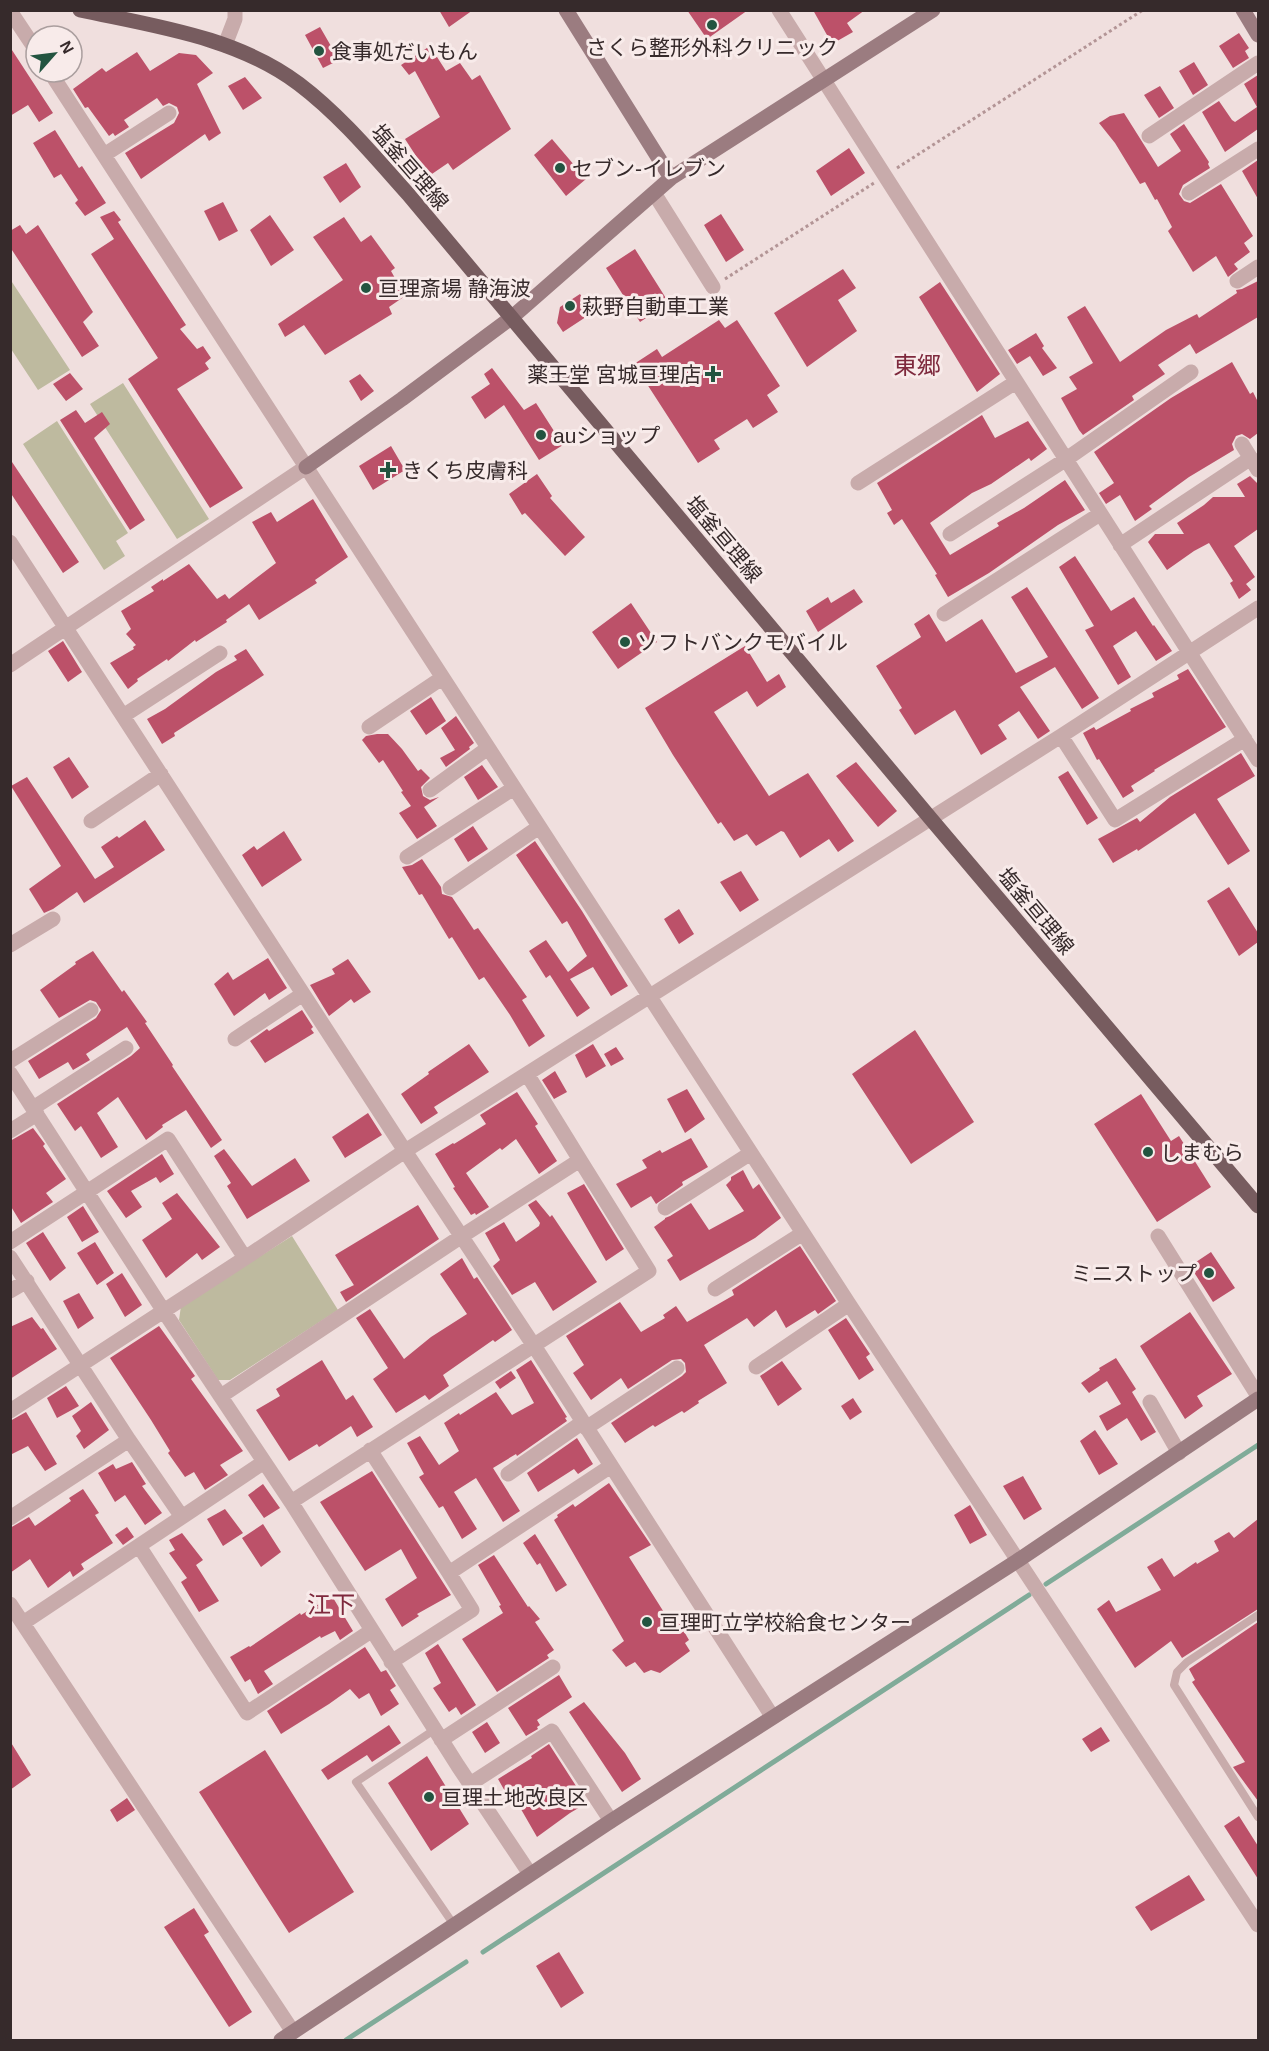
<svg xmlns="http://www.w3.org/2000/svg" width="1269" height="2051" font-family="Helvetica,'Noto Sans JP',sans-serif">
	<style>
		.green { fill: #beba9f }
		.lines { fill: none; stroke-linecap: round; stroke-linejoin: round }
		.stream { stroke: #80ab99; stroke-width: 5 }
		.building { fill: #bc5169 }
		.path { stroke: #b39596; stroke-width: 3; stroke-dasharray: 3 3; stroke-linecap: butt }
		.lane { stroke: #c8abab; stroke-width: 8 }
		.street { stroke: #c8abab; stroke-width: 15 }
		.secondary { stroke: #9b7c80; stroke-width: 15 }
		.primary { stroke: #775c5f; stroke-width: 15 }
		.poi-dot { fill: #235440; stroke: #f8ebea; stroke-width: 2 }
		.labels { text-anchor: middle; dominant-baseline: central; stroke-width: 6; stroke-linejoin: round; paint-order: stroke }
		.poi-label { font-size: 21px; fill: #362a2b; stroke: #f8ebea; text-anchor: start }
		.street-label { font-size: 21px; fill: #362a2b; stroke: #f8ebea }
		.quarter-label { font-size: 24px; fill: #7e293d; stroke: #f8ebea }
	</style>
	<rect width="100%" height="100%" fill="#f0dfde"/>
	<path class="green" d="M10 279 70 370 38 390 11 349Z
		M123 383 209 519 177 539 90 404Z
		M57 421 128 533 116 541 125 556 104 570 23 444Z
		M292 1236 338 1310 230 1380H218L179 1320 181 1306Z"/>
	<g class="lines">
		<path class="stream" d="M1046 1584 1258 1445
			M483 1952 1029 1595
			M346 2040 466 1962"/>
	</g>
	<path class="building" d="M439 10H473L449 27Z
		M687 10H748L707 39Z
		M813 10H865L847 23 853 32 832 44Z
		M320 27 339 60 323 68 305 35Z
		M1239 33 1249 48 1245 51 1249 58 1233 68 1219 46Z
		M430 46 446 71 460 63 472 80 480 75 511 129 453 170 448 163 429 176 405 139 440 117 415 71 409 75 401 65Z
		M10 47 53 113 39 122 28 105 10 116Z
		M137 52 150 71 179 53 196 55 213 73 197 84 221 133 209 141 205 134 141 179 125 153 174 123 179 113 177 107 169 103 163 106 157 98 124 120 129 127 115 136 113 133 109 136 88 107 85 108 73 89 102 68 106 72Z
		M1194 62 1208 85 1193 95 1179 71Z
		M1258 75V129L1225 152 1202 112 1219 101 1232 120 1235 122 1257 107 1244 84Z
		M245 77 262 98 243 110 228 86Z
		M1160 86 1174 108 1159 118 1144 95Z
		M1124 113 1158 167 1181 151 1170 134 1184 124 1209 162 1208 164 1210 168 1183 185 1179 194 1184 201 1190 203 1221 184 1253 236 1244 243 1250 252 1234 264 1238 269 1228 277 1216 256 1193 272 1168 231 1172 227 1157 199 1155 200 1145 182 1140 184 1115 143 1099 123 1110 116Z
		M55 130 79 168 82 166 106 203 85 216 75 203 78 200 61 174 54 178 33 143Z
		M552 139 586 179 566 196 534 155Z
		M849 148 865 173 831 196 816 171Z
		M1258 160V199L1242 171Z
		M346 163 361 187 340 203 323 177Z
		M223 202 238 231 219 241 204 211Z
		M114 211 121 220 118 222 186 325 180 329 197 349 203 346 211 358 205 363 209 369 177 389 243 488 210 508 128 379 158 358 91 254 114 239 100 217Z
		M721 214 744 250 726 262 704 225Z
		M270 215 294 250 271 266 250 230Z
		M344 217 361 242 371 235 395 268 391 271 405 296 389 307 392 314 325 355 304 325 285 337 278 324 343 280 313 237Z
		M20 225 26 234 38 225 93 312 83 322 99 346 82 357 10 247V231Z
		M635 249 669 303 640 322 606 268Z
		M843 269 856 288 838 300 857 331 807 367 774 313Z
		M1258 281V317L1196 354 1190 344 1158 365 1165 374 1132 396 1134 400 1083 435 1079 430 1061 398 1077 389 1069 377 1093 363 1067 317 1085 306 1120 362 1166 330 1197 314 1199 318 1237 293 1236 290 1242 289Z
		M940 282 1000 374 977 392 919 297Z
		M580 294 592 313 563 332 557 323 560 307Z
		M719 320 725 328 737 320 780 386 767 395 778 412 753 428 747 419 714 440 720 449 698 463 634 364 657 349 662 357Z
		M1036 333 1044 346 1042 348 1057 368 1043 376 1030 356 1017 364 1008 350Z
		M1232 362 1250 394 1253 392 1258 402V433L1250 439 1242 434 1236 436 1232 444 1234 450 1189 477 1149 506 1152 509 1135 521 1120 495 1106 504 1099 493 1114 483 1094 452 1171 398Z
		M492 368 524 410 536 403 563 445 539 460 504 405 485 419 471 397 490 384 484 374Z
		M70 373 83 389 66 401 53 384Z
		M360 374 374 391 361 401 349 381Z
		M76 410 85 423 102 412 110 424 94 438 145 520 130 530 60 420Z
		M982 415 995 438 1028 421 1047 449 1031 461 1029 458 991 484 972 493 930 523 950 555 999 526 997 523 1024 508 1065 480 1085 510 1058 525 989 573 948 597 935 575 937 574 902 519 894 525 887 513 892 510 877 483Z
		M391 446 405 470 373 490 359 466Z
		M10 459 79 562 63 573 10 492Z
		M537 474 552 496 550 498 585 537 565 556 525 513 522 515 509 494Z
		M1250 476 1258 484V529L1234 546 1255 577 1246 584 1251 590 1239 599 1230 583 1233 581 1209 543 1194 551 1167 570 1148 542 1155 534H1184L1177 523 1204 505 1213 497H1245L1237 484Z
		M313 499 348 557 315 580 317 583 259 620 249 604 226 620 227 622 196 642 195 640 168 661 167 659 137 679 138 681 128 689 110 663 134 649 133 647 136 645 126 634 131 629 121 611 154 591 151 587 163 579V581L189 564 217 599 225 594 229 599 276 563 252 522 271 512 277 522Z
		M1075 556 1111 611 1134 597 1153 626 1154 625 1172 651 1156 661 1136 631 1113 646 1131 677 1118 685 1085 630 1094 626 1059 567Z
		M1027 587 1099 698 1082 709 1055 667 1020 687 1050 731 1038 739 1019 711 998 725 1007 739 981 755 955 710 915 735 899 710 902 708 876 666 921 637 914 624 929 614 946 642 982 619 1016 673 1048 657 1011 597Z
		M854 589 863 602 818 632 806 611 828 597 831 603Z
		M631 603 657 642 618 669 592 632Z
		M63 641 82 672 68 682 48 651Z
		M745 646 767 682 779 674 786 687 757 707 747 691 714 712 769 796 808 773 854 841 838 852 829 839 800 858 784 832 781 831 756 846 747 834 734 841 721 822 718 824 673 755 645 708Z
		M246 649 264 675 174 733 175 736 162 744 147 719 165 709 216 672 237 660 234 656Z
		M1188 669 1226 727 1154 770 1155 771 1131 786 1134 791 1123 798 1099 759 1097 760 1083 733 1094 727 1096 730 1131 711 1130 709 1154 697 1152 693 1179 679 1177 675Z
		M431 697 446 721 426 735 410 711Z
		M456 716 474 743 469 747 470 749 446 767 440 758 455 750 441 728Z
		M377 734H388L402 749 418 771 421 769 430 778 421 787 423 796 430 800 439 797 424 807 437 826 417 839 399 813 411 806 401 792 403 791 383 760 379 763 362 740 366 736Z
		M1241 753 1255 776 1217 799 1250 851 1228 865 1195 813 1138 851 1137 849 1113 863 1098 839 1137 818 1140 822 1170 797Z
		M69 757 89 787 72 799 53 767Z
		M856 762 897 811 878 827 836 776Z
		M482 765 498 787 478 800 464 777Z
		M1068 771 1098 818 1087 825 1058 777Z
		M27 777 95 879 114 867 101 847 117 836 119 838 145 820 165 850 84 903 77 892 53 909 44 913 29 889 61 866 11 786Z
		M473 826 488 849 468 862 454 839Z
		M284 831 302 860 262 887 242 855 254 846 257 850Z
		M535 841 582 911 628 986 611 996 593 967 570 979 590 1008 577 1017 550 975 546 978 529 951 546 940 568 972 587 956 567 921 562 924 516 855Z
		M422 859 441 887 442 894 452 897 474 930 478 928 527 997 522 1000 545 1036 529 1047 510 1015 484 977 479 980 452 937 449 939 422 894 419 895 402 867 412 865Z
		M741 871 759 900 740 912 720 882Z
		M1229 887 1258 933V942L1239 956 1207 901Z
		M679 909 694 934 679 944 664 919Z
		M93 951 122 992 124 990 147 1022 145 1023 173 1065 172 1066 222 1140 211 1148 186 1110 162 1125 163 1127 146 1140 118 1097 97 1113 118 1147 101 1158 81 1126 75 1131 57 1104 131 1056 140 1048 127 1027 86 1054 90 1060 73 1070 68 1062 39 1079 28 1061 96 1018 101 1010 96 1002 90 1000 59 1018 40 990 76 964 75 962Z
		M268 958 287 988 269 1000 265 993 234 1016 214 984 228 972 233 980Z
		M348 959 371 992 354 1003 351 999 329 1016 310 985 335 974 332 969Z
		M302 1010 313 1027 311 1029 314 1033 265 1063 250 1041 267 1029 269 1031Z
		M915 1030 974 1122 911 1164 852 1074Z
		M469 1044 489 1072 434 1107 438 1113 421 1124 401 1094 429 1074 428 1072Z
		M593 1044 606 1066 586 1078 575 1055Z
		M616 1047 624 1059 611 1066 604 1054Z
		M555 1071 567 1092 554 1099 542 1080Z
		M687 1089 705 1119 685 1133 667 1099Z
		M517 1092 538 1124 535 1126 557 1161 539 1174 516 1139 502 1150 500 1148 466 1173 489 1207 476 1215 475 1213 471 1215 453 1188 455 1187 435 1154 453 1143 454 1144 486 1124 480 1115Z
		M1141 1094 1171 1141 1179 1136 1211 1187 1157 1222 1094 1124Z
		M368 1113 382 1135 345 1158 332 1137Z
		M33 1128 45 1144 43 1146 66 1179 46 1193 53 1202 21 1223 10 1205V1141Z
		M691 1138 708 1167 682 1182 683 1185 656 1204 651 1196 631 1208 616 1184 647 1168 642 1160 660 1150 662 1153Z
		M224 1149 252 1186 295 1158 310 1181 247 1219 227 1186 231 1183 214 1156Z
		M162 1154 174 1174 160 1183 156 1177 131 1191 142 1207 126 1218 107 1191Z
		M743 1170 753 1189 759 1184 781 1218 755 1238 680 1281 667 1260 673 1256 654 1227 665 1219V1218L670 1216 691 1203 709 1230 744 1211 726 1185 731 1180V1177Z
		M584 1184 624 1249 606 1261 567 1193Z
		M177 1193 220 1247 202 1260 197 1253 166 1278 142 1240 172 1219 162 1203Z
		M536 1200 550 1217 552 1215 597 1282 553 1311 535 1282 512 1295 493 1266 500 1260 485 1233 504 1222 516 1242 539 1226 540 1223 528 1205Z
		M418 1205 439 1239 346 1302 340 1292 354 1285 357 1290 335 1255Z
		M83 1206 99 1232 82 1242 67 1217Z
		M43 1232 66 1268 50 1281 26 1243Z
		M95 1242 114 1273 97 1285 77 1253Z
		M800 1246 836 1301 818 1314 815 1310 786 1328 776 1310 754 1327 747 1318 704 1345 727 1383 698 1401 699 1403 684 1413 682 1411 655 1427 653 1425 625 1443 611 1423 682 1376 686 1372 685 1363 681 1359 672 1360 628 1389 621 1378 591 1400 573 1373 584 1365 566 1336 620 1302 641 1332 665 1318 663 1315 676 1306 687 1322 734 1295 732 1290Z
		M1211 1252 1235 1288 1213 1302 1190 1266Z
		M462 1258 474 1279 477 1277 512 1330 495 1342 493 1340 443 1375 449 1386 429 1400 425 1395 396 1413 373 1379 388 1368 356 1318 370 1309 404 1359 431 1337 467 1314 440 1274Z
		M122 1273 142 1305 125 1317 106 1284Z
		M79 1293 94 1318 78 1329 63 1301Z
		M1190 1312 1232 1374 1197 1396 1203 1406 1185 1419 1140 1346Z
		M32 1317 41 1329 43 1328 57 1349 10 1379V1327Z
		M846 1318 870 1354 866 1357 874 1370 859 1380 828 1330Z
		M159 1326 195 1376 191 1379 243 1451 220 1465 228 1475 205 1490 194 1472 185 1477 168 1453 170 1451 151 1420 110 1358Z
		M1116 1358 1136 1389 1132 1392 1156 1432 1141 1441 1127 1418 1107 1431 1099 1416 1121 1404 1107 1381 1089 1393 1081 1383 1100 1370 1099 1368Z
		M322 1360 346 1400 353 1395 373 1427 357 1437 351 1426 319 1447 317 1444 289 1461 256 1410 280 1396 276 1389Z
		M531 1360 567 1417 565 1418 567 1421 517 1456 516 1454 493 1468 520 1511 503 1522 476 1478 454 1492 477 1529 462 1539 443 1506 439 1508 419 1477 424 1474 407 1443 420 1436 439 1465 459 1451 444 1423 459 1413 460 1415 496 1392 512 1415 534 1403 516 1370Z
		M782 1361 802 1389 778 1406 760 1376Z
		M511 1371 516 1378 500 1389 495 1382Z
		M66 1386 79 1406 57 1418 47 1398Z
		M853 1398 862 1412 850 1420 841 1406Z
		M91 1402 109 1430 84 1449 76 1436 81 1431 72 1416Z
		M26 1412 57 1464 45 1471 28 1446 10 1455V1421Z
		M1095 1430 1118 1464 1099 1475 1080 1441Z
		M577 1438 593 1464 578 1474 574 1469 538 1492 527 1473Z
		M132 1462 146 1484 142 1486 162 1513 145 1525 125 1495 115 1502 98 1473 113 1464 116 1469Z
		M372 1471 451 1595 417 1614 419 1616 402 1627 385 1599 417 1578 401 1549 365 1571 320 1502Z
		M1023 1476 1042 1509 1024 1520 1003 1486Z
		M609 1483 651 1545 629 1557 672 1625 679 1623 689 1640 685 1643 690 1651 660 1673 651 1670 644 1673 635 1662 626 1667 612 1650 624 1641 554 1520 558 1517 557 1515 573 1504 575 1507Z
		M263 1484 280 1508 264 1518 248 1495Z
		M83 1489 99 1513 95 1515 113 1543 81 1564 84 1569 73 1577 70 1571 48 1588 30 1559 10 1573V1528L29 1517 35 1526 71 1501 69 1498Z
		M970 1505 987 1535 970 1544 954 1515Z
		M225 1509 243 1533 223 1546 207 1519Z
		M1258 1519V1609L1182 1658 1171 1641 1135 1668 1097 1609 1109 1600 1116 1612 1161 1590 1147 1567 1162 1558 1174 1577 1196 1562 1197 1564 1219 1551 1214 1541 1229 1532 1234 1538Z
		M263 1524 281 1552 261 1567 242 1538Z
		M127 1527 134 1537 123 1545 115 1535Z
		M182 1533 203 1560 196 1565 219 1601 199 1612 181 1582 187 1578 169 1553 175 1550 169 1540Z
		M535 1534 567 1585 556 1592 540 1563 537 1565 523 1543Z
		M494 1555 528 1607 529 1606 540 1619 535 1622 554 1650 547 1655 549 1658 497 1692 462 1639 503 1613 499 1606 501 1605 478 1565Z
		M332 1596 353 1631 340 1640 335 1631 321 1638 320 1636 264 1671 273 1684 258 1694 250 1679 245 1682 230 1657 249 1646 250 1647 300 1613 301 1615Z
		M1258 1622V1801L1233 1767 1245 1762 1192 1682 1195 1680 1189 1669Z
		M438 1644 476 1705 461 1715 456 1707 449 1712 433 1688 441 1683 425 1653Z
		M365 1647 381 1672 386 1670 396 1686 390 1690 399 1704 381 1716 369 1693 359 1699 350 1689 329 1704 281 1734 267 1711Z
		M559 1675 572 1697 537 1720 540 1725 537 1727 538 1729 526 1736 508 1708Z
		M584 1702 625 1753 641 1779 622 1792 569 1712Z
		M487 1722 500 1743 485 1753 472 1732Z
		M389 1725 401 1743 372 1762 367 1755 328 1780 321 1770Z
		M1101 1727 1110 1741 1091 1752 1082 1739Z
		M10 1741 31 1775 10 1790Z
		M549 1744 587 1803 570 1813 537 1837 518 1804 514 1807 498 1779 532 1758 531 1756Z
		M265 1750 354 1892 289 1933 199 1792Z
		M427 1756 469 1824 431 1851 388 1783Z
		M127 1798 135 1810 117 1822 110 1810Z
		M1239 1816 1258 1846V1879L1224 1826Z
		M1189 1875 1205 1900 1151 1931 1135 1907Z
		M194 1908 209 1932 204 1935 252 2012 229 2027 164 1927Z
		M559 1952 584 1993 561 2008 536 1966Z"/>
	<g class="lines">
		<path class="path" d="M897 168 1143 10
			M725 279 874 183"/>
		<path class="lane" d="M1258 1615 1187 1662 1177 1672 1174 1685 1258 1817
			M434 1730 356 1782 454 1925"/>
		<path class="street" d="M779 10 1258 760
			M10 11 36 50
			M225 45 235 19V10
			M50 72 849 1304 1258 1925
			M1149 136 1258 63
			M104 155 169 113
			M654 193 713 287
			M1189 193 1258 149
			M1237 281 1258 267
			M1242 444 1258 470
			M858 483 1016 382
			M950 534 1065 460 1191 372
			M10 542 405 1151 540 1355 772 1716
			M1120 545 1251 458
			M944 614 1100 514
			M10 665 306 467
			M123 716 220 653
			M369 727 442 678
			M1061 736 1115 820 1245 739
			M430 790 488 748
			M91 821 161 774
			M407 857 514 788
			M450 888 539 827
			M10 945 53 919
			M235 1039 303 994
			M10 1061 91 1010
			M10 1073 163 1310 291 1502 458 1766 530 1874
			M33 1108 126 1048
			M10 1131 37 1114
			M665 1208 751 1153
			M1158 1236 1258 1396
			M10 1242 168 1139 245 1258
			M10 1257 129 1440 182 1517 264 1462
			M715 1289 803 1233
			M10 1291 27 1281
			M756 1367 849 1304
			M221 1396 462 1236 580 1160 527 1074
			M1150 1402 1179 1453
			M10 1411 245 1258 405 1151 1061 736 1258 608
			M586 1428 677 1368
			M370 1450 449 1573 611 1466
			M508 1474 583 1422
			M291 1502 649 1271 580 1160
			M10 1518 129 1440
			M139 1546 247 1713 371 1631
			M10 1604 293 2032
			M23 1623 182 1517
			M391 1662 472 1610 449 1573
			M441 1740 553 1667
			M470 1784 552 1731 611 1821"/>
		<path class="secondary" d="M566 10 671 178
			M1243 10 1258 35
			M306 467 402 399 511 318 671 178 933 10
			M281 2040 611 1821 1017 1561 1258 1399"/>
		<path class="primary" d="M80 10C154 26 237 37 299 84 340 115 374 156 408 194L931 819 1258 1206"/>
	</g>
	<g class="poi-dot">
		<circle cx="712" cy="25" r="6"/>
		<circle cx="319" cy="51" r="6"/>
		<circle cx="560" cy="168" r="6"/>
		<circle cx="366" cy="288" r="6"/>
		<circle cx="570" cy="306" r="6"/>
		<path d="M710 365h6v6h6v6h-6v6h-6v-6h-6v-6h6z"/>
		<circle cx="541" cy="435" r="6"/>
		<path d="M385 461h6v6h6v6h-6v6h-6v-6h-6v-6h6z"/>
		<circle cx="625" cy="642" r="6"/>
		<circle cx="1148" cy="1152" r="6"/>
		<circle cx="1209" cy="1273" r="6"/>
		<circle cx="647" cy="1622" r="6"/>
		<circle cx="429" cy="1797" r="6"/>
	</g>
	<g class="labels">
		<g class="poi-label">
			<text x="712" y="47" text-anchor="middle">さくら整形外科クリニック</text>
			<text x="331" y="51">食事処だいもん</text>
			<text x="572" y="168">セブン-イレブン</text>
			<text x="378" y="288">亘理斎場 静海波</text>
			<text x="582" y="306">萩野自動車工業</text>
			<text x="701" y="374" text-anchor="end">薬王堂 宮城亘理店</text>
			<text x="553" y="435">auショップ</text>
			<text x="402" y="470">きくち皮膚科</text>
			<text x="637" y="642">ソフトバンクモバイル</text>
			<text x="1160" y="1152">しまむら</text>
			<text x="1197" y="1273" text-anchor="end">ミニストップ</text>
			<text x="659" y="1622">亘理町立学校給食センター</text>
			<text x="441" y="1797">亘理土地改良区</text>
		</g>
		<g class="street-label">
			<text transform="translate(410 167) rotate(49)">塩釜亘理線</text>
			<text transform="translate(724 539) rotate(50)">塩釜亘理線</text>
			<text transform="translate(1036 911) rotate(50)">塩釜亘理線</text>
		</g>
		<g class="quarter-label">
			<text x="917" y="365">東郷</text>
			<text x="331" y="1604">江下</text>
		</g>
	</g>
	<rect width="1269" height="2051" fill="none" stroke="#362a2b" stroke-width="24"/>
	<g transform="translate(54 54) rotate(62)"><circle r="28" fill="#f8ebea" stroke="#aa9e9e" stroke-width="1.5"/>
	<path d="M0-4.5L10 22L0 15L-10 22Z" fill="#235440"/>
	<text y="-9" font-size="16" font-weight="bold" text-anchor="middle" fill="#362a2b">N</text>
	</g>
</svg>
